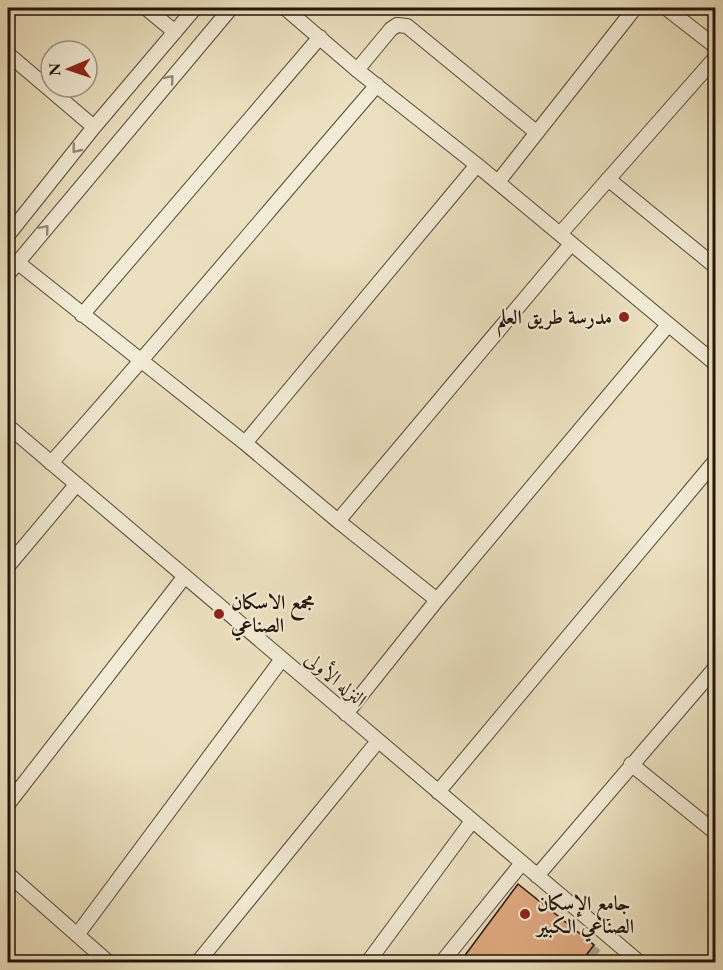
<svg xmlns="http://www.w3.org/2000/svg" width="723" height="970" font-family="'EB Garamond',Amiri,serif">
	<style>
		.building { fill: #e1ab83; stroke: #231409; stroke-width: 1.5; filter: url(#shadow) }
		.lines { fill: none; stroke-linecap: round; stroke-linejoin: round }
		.minor-casing { stroke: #554736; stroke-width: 16 }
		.minor { stroke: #f2ebd5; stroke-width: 14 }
		.oneway { stroke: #958a79 }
		.poi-dot { fill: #8f2418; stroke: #f2ebd5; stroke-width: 2 }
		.labels { text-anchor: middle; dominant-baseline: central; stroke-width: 4.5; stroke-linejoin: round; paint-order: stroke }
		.poi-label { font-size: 20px; font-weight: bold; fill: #231409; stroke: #f2ebd5; text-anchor: start }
		.street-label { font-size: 20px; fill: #231409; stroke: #f2ebd5 }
	</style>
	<defs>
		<filter id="shadow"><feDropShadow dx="5.5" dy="5.5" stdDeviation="0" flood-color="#0004"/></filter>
	</defs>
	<rect width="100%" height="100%" fill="#ebe0bf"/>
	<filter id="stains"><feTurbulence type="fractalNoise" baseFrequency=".00333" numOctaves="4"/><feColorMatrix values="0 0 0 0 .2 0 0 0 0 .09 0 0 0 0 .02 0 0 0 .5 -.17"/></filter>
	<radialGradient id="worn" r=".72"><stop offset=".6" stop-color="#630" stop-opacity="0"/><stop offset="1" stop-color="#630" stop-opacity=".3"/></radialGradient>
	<path class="building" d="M518 884 594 945 581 962H460Z"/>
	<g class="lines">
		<g class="minor-casing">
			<path id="minor" d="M146 8 175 32
				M285 8 357 70 477 165 716 364
				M666 8 716 47
				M8 54 94 127
				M357 70 391 29 397 25 407 26 536 132
				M608 179 716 267
				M498 182 635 8
				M560 234 716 57
				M8 235 94 127 195 8
				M17 262 245 443 338 521 437 600
				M8 274 231 8
				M82 315 320 37
				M8 426 639 962
				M245 443 477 165
				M51 463C162 339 268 211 377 85
				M338 521 571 244
				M8 566 76 485
				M346 714 437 600 668 325
				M631 764 716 833
				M438 792 716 460
				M8 804 185 576
				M8 874 108 962
				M537 876 716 667
				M77 935 282 659
				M198 962 378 741
				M368 962 472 821
				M442 962 522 863"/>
		</g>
		<use href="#minor" class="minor"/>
	</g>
	<defs><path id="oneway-chevron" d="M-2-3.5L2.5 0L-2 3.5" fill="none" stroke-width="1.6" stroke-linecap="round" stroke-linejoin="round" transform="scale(1.5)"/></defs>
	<g class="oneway">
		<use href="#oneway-chevron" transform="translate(170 79) rotate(-50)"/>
		<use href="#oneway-chevron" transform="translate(76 149) rotate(129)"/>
		<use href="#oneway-chevron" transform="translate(45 229) rotate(-50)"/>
	</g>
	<g class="poi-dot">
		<circle cx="624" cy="317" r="6"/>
		<circle cx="219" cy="614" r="6"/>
		<circle cx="525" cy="914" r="6"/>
	</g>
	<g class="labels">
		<g class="poi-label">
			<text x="612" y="317" text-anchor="end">مدرسة طريق العلم</text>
			<text x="231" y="602">مجمع الاسكان<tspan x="231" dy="23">الصناعي</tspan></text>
			<text x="537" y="903">جامع الإسكان<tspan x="537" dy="23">الصناعي الكبير</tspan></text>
		</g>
		<g class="street-label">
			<text transform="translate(336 679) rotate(40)">النزله الأولى</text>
		</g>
	</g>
	<rect width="723" height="970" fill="none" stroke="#ebe0bf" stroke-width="30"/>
	<rect x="9" y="9" width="705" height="952" fill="none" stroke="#231409" stroke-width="3"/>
	<rect x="15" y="15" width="693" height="940" fill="none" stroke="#231409" stroke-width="1.5"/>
	<g transform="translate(69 69) rotate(268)"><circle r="28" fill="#f2ebd5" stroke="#9f9583" stroke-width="1.5"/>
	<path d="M0-4.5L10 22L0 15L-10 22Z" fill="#8f2418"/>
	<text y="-9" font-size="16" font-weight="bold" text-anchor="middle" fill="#231409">N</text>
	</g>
	<rect width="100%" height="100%" filter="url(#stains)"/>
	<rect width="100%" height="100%" fill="url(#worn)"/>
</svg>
